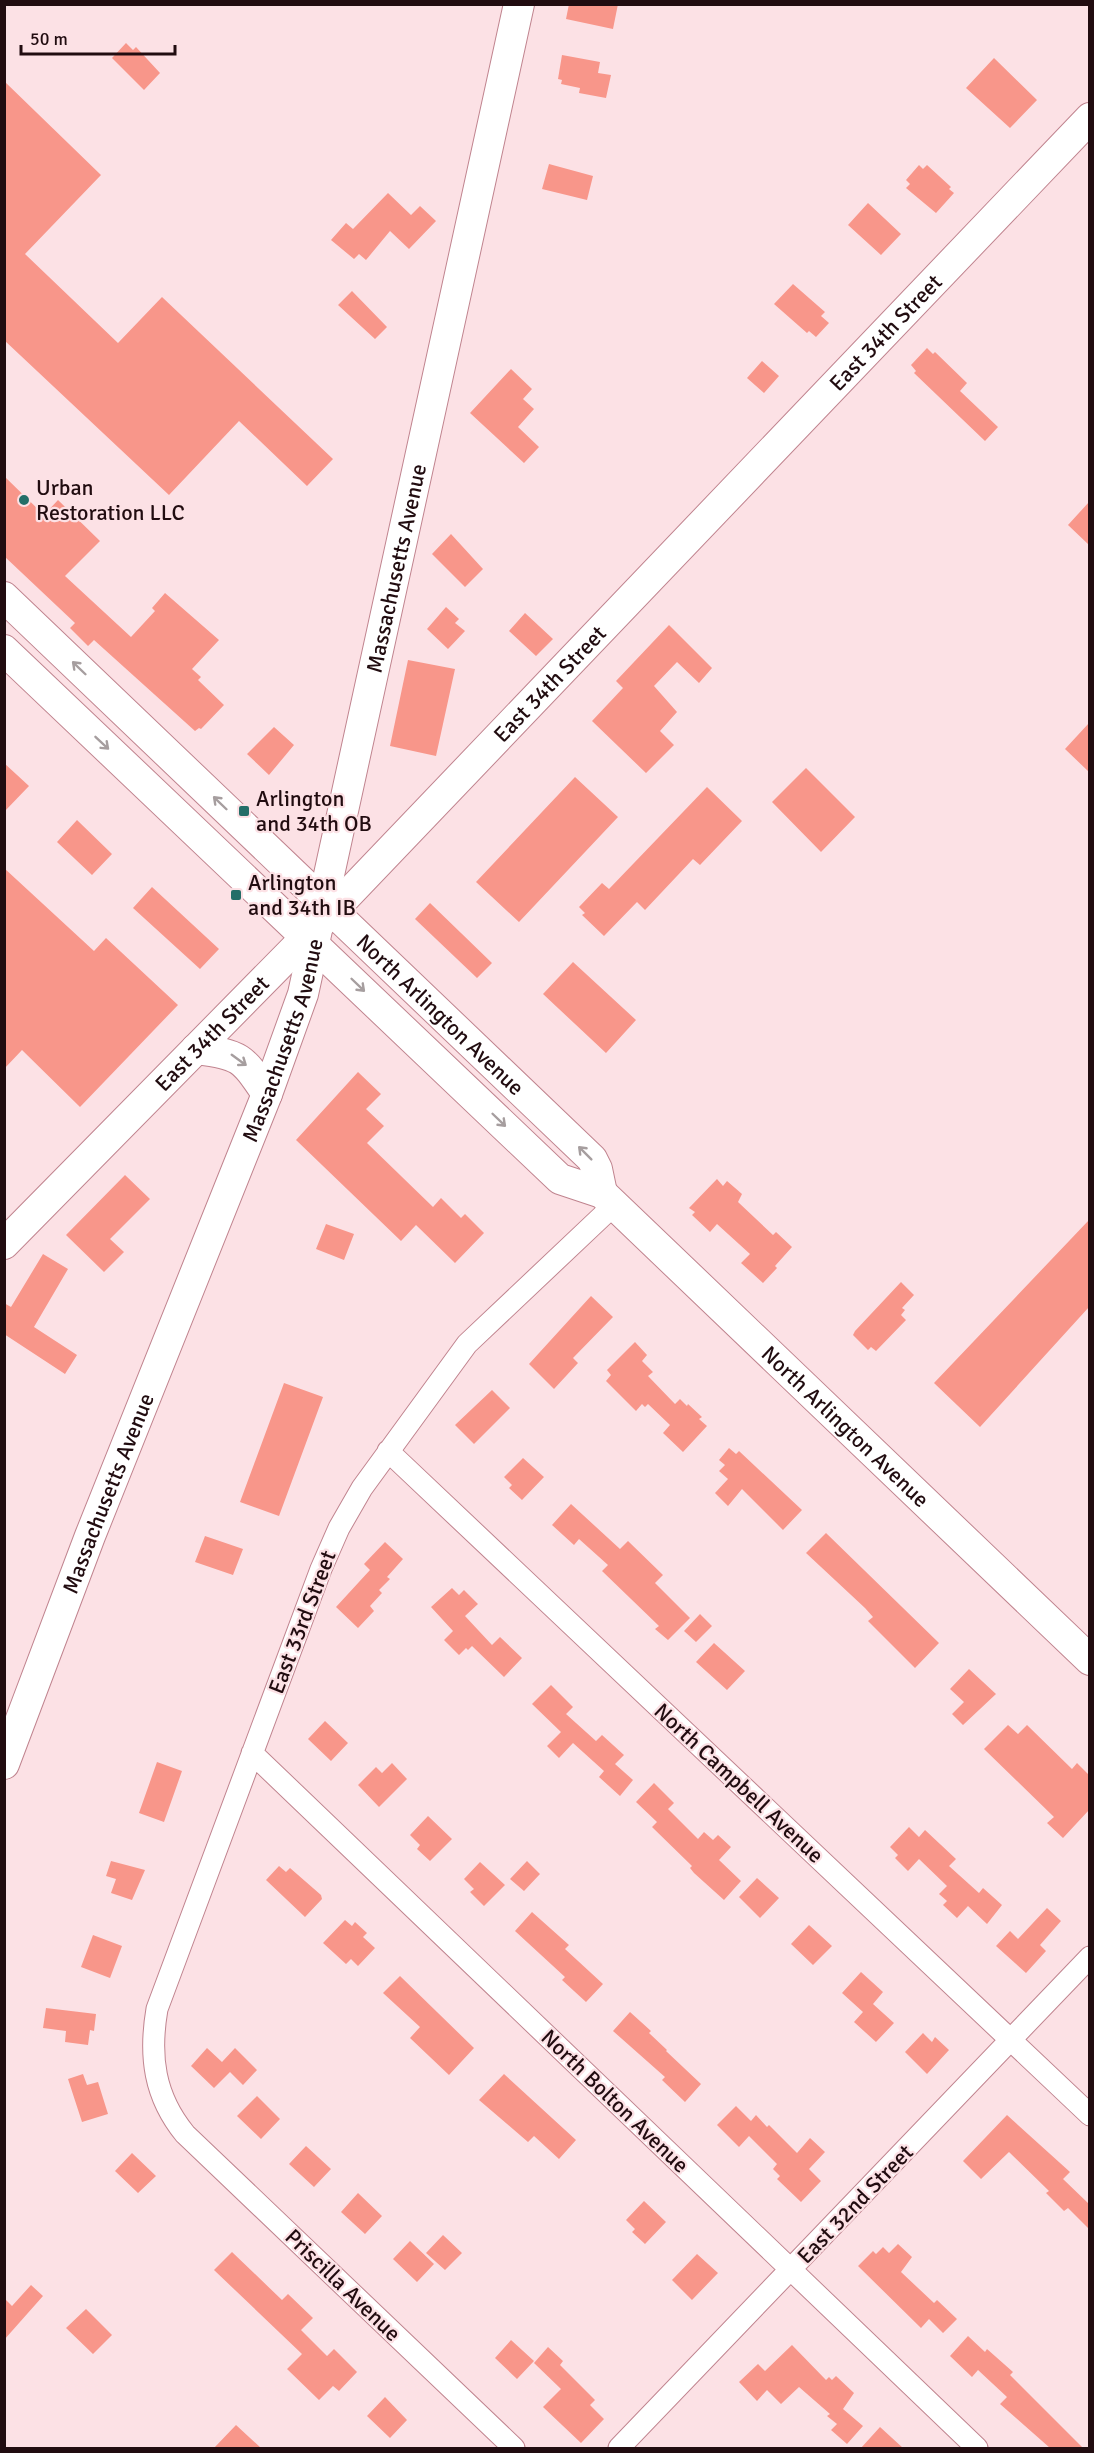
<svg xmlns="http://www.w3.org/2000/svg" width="1094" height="2453" font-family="Signika,sans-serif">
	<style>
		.building { fill: #f8968a }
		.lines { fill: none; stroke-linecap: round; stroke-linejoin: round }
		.street-casing { stroke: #c0848f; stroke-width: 23 }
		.secondary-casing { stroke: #c0848f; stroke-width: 32 }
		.street { stroke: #fff; stroke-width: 21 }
		.secondary { stroke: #fff; stroke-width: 30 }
		.oneway { stroke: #a69e9f }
		.poi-dot { fill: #246e68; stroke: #fce1e5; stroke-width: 2 }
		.labels { text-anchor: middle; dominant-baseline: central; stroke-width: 4.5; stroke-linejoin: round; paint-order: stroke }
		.street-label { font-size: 22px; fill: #210c10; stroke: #fce1e5 }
		.poi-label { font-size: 22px; fill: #210c10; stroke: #fce1e5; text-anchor: start }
	</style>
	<rect width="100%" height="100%" fill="#fce1e5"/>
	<path class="building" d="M569 4H618L613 29 566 19Z
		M126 43 133 50 136 47 160 73 144 90 112 58Z
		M562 55 600 62 598 73 611 75 606 98 579 93 580 88 561 84 562 80 558 79Z
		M994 58 1037 100 1010 128 966 88Z
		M4 81 101 175 25 254 118 343 162 297 333 459 307 486 239 421 169 495 4 340Z
		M549 164 593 176 587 200 542 189Z
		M919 165 923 169 927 165 951 187 949 189 954 193 936 213 906 188 910 184 906 180Z
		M388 193 411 215 420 206 436 221 409 249 390 231 366 260 359 254 354 259 331 240 346 223 353 229Z
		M868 203 901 234 881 255 848 225Z
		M793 284 825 312 821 316 829 323 816 337 809 331 807 333 774 304Z
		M352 291 387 327 375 339 338 305Z
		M927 348 933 354 935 352 967 383 960 391 998 427 985 441 914 373 916 371 911 365Z
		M762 361 779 376 764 393 747 378Z
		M511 369 532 389 523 399 534 409 518 427 539 447 524 463 470 413Z
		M4 476 44 515 58 500 100 541 65 576 131 637 155 611 152 608 165 593 219 640 192 669 201 677 198 680 224 705 201 729 199 728 195 731 94 640 88 646 70 628 75 623 4 556Z
		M1089 502V545L1068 525Z
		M451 534 483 569 465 587 432 554Z
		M446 607 459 619 455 623 465 631 448 649 427 629Z
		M525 613 553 639 536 656 509 631Z
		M669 625 712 668 699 683 677 662 654 686 677 712 660 731 674 745 646 773 592 721 623 688 616 681Z
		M408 660 455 669 436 756 390 746Z
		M1089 723V772L1065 749Z
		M274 727 294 745 269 775 247 754Z
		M4 763 29 786 4 812Z
		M806 768 855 817 821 852 772 802Z
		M575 777 618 817 519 922 476 882Z
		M707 787 742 821 700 865 693 859 645 910 637 902 604 936 582 915 585 913 579 907 602 883 609 889Z
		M77 820 112 854 92 875 57 842Z
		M4 868 94 951 106 938 178 1005 80 1107 22 1050 4 1069Z
		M152 887 219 949 200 969 133 908Z
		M430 903 492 963 477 978 415 919Z
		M573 962 636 1020 606 1053 543 994Z
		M358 1072 381 1094 366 1109 384 1126 367 1143 433 1207 441 1198 461 1218 465 1214 484 1233 455 1263 416 1225 401 1241 296 1140Z
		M125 1175 150 1199 110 1239 124 1252 104 1272 66 1235Z
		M717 1179 723 1186 727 1181 742 1194 738 1202 773 1235 776 1232 792 1247 775 1266 777 1268 763 1283 741 1263 750 1254 717 1224 710 1232 692 1215 695 1212 689 1208Z
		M1089 1220V1307L980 1427 934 1383Z
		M326 1224 354 1234 344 1260 316 1249Z
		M43 1254 68 1269 34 1327 77 1355 65 1374 4 1334V1303L11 1307Z
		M901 1282 914 1295 902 1308 905 1310 901 1315 906 1320 876 1351 871 1347 868 1350 853 1335 855 1331Z
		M591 1296 613 1317 573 1358 578 1363 554 1389 529 1364Z
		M635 1342 647 1355 642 1361 653 1372 648 1376 675 1404 680 1399 687 1406 688 1404 702 1417 699 1419 707 1426 683 1452 663 1433 670 1425 648 1404 645 1407 642 1404 636 1411 606 1381 611 1375 607 1370Z
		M284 1383 323 1397 279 1516 240 1502Z
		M492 1390 510 1408 474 1444 455 1425Z
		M729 1448 736 1454 739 1451 802 1510 783 1530 742 1489 728 1506 715 1493 728 1479 719 1471 725 1465 719 1460Z
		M523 1458 544 1477 522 1500 509 1488 512 1485 504 1477Z
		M571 1504 620 1549 628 1541 663 1575 655 1583 690 1618 668 1640 655 1629 659 1626 602 1571 608 1565 579 1539 574 1545 552 1525Z
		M826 1533 939 1643 915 1668 868 1621 873 1617 865 1608 806 1553Z
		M205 1536 243 1549 233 1575 195 1562Z
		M385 1542 403 1559 387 1577 390 1579 379 1590 382 1593 370 1606 374 1611 358 1628 336 1607 370 1570 364 1564Z
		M452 1588 459 1595 464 1590 478 1604 465 1616 492 1645 500 1637 522 1658 504 1677 472 1646 468 1650 466 1648 459 1655 444 1640 453 1631 431 1607Z
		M700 1614 712 1626 696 1642 684 1631Z
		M714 1643 745 1671 727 1690 696 1662Z
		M969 1669 996 1694 963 1725 952 1714 964 1702 950 1689Z
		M551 1685 573 1707 566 1714 596 1741 602 1735 624 1755 615 1764 633 1780 620 1796 599 1777 604 1771 573 1743 559 1758 547 1746 561 1732 532 1704Z
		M325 1721 348 1743 331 1761 308 1739Z
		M1008 1725 1018 1734 1027 1725 1072 1769 1077 1763 1089 1775V1810L1063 1838 1047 1823 1054 1817 984 1749Z
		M157 1762 182 1771 164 1822 139 1813Z
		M392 1763 407 1779 379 1807 358 1785 376 1767 382 1773Z
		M654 1783 674 1803 668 1809 698 1839 704 1832 713 1840 718 1835 731 1847 719 1860 741 1881 724 1900 694 1873 690 1868 692 1866 652 1827 657 1822 636 1802Z
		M428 1816 452 1839 430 1861 417 1849 420 1845 410 1835Z
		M909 1827 919 1837 925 1830 956 1859 949 1866 979 1893 983 1888 1002 1905 987 1924 968 1906 957 1918 943 1905 947 1901 939 1894 947 1886 919 1859 908 1871 895 1858 898 1855 890 1847Z
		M111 1861 145 1870 132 1900 111 1893 116 1879 106 1876Z
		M527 1861 540 1874 524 1891 510 1879Z
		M480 1862 505 1885 484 1906 470 1892 474 1889 464 1879Z
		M279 1866 286 1872 290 1868 321 1895 322 1899 305 1917 266 1880Z
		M757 1878 779 1898 760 1918 739 1897Z
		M1047 1908 1061 1921 1040 1945 1046 1951 1026 1973 996 1946 1010 1931 1018 1939Z
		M532 1912 569 1945 565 1949 603 1984 586 2002 562 1980 565 1977 515 1931Z
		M345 1920 352 1926 355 1922 367 1933 363 1937 375 1948 358 1966 351 1959 346 1964 323 1943Z
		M809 1925 832 1946 813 1965 791 1944Z
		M93 1935 122 1946 110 1978 81 1967Z
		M861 1972 883 1992 873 2004 894 2023 876 2042 854 2022 863 2012 842 1993Z
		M400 1976 474 2048 449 2075 410 2038 420 2027 383 1993Z
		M46 2008 96 2014 94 2031 90 2030 88 2045 65 2042 66 2031 43 2028Z
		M630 2012 651 2031 649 2033 667 2050 666 2051 701 2084 685 2102 662 2080 665 2077 613 2031Z
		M923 2033 932 2042 935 2037 949 2050 927 2074 905 2052Z
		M207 2048 222 2062 235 2048 257 2070 243 2085 230 2072 214 2088 191 2066Z
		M83 2074 87 2085 98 2082 108 2114 82 2122 68 2079Z
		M504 2074 576 2140 559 2159 534 2136 528 2142 479 2100Z
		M257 2096 280 2119 261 2139 237 2116Z
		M736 2106 751 2121 756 2115 767 2127 769 2125 797 2153 810 2138 825 2152 809 2169 821 2181 801 2202 777 2179 780 2176 773 2169 777 2164 749 2136 739 2147 717 2125Z
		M1007 2115 1070 2172 1063 2179 1089 2204V2229L1068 2208 1064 2211 1046 2193 1049 2191 1009 2152 981 2179 963 2161Z
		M306 2146 331 2169 314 2187 289 2164Z
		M132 2153 156 2176 138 2193 115 2171Z
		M358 2193 382 2216 365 2234 341 2212Z
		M644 2201 666 2222 645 2244 632 2232 635 2229 626 2220Z
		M443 2235 462 2253 445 2270 426 2253Z
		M410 2241 434 2264 417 2282 393 2259Z
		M898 2244 912 2257 901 2272 934 2303 937 2300 957 2319 943 2333 929 2319 921 2328 858 2266 873 2251 876 2254 883 2247 889 2253Z
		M232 2252 282 2300 288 2294 313 2318 301 2330 327 2356 334 2349 357 2372 339 2391 333 2386 319 2400 287 2369 302 2354 214 2270Z
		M697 2254 718 2273 692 2300 672 2280Z
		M31 2285 43 2296 4 2340V2298L12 2306Z
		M86 2309 112 2335 93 2354 66 2328Z
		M968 2336 985 2352 987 2349 1013 2372 1010 2375 1083 2448H1050L1000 2404 1007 2397 978 2370 972 2377 950 2356Z
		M511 2340 534 2361 517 2379 495 2358Z
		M792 2345 826 2380 829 2377 832 2380 836 2376 854 2393 843 2409 863 2426 847 2444 831 2430 837 2424 827 2416 830 2414 799 2387 781 2404 767 2390 757 2401 739 2382 758 2364 765 2371Z
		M548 2347 563 2361 560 2365 595 2400 590 2405 604 2419 581 2443 543 2407 561 2389 534 2363Z
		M385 2397 407 2420 390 2438 367 2416Z
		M236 2425 261 2448H214Z
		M880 2427 903 2448H861Z"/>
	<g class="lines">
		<g class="street-casing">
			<path id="street" d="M388 1451 1090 2115
				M252 1753 977 2448
				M514 2448 185 2134C154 2096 149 2056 157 2009L321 1569 339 1528 362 1488 467 1344 614 1205
				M619 2448 1090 1957"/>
		</g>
		<g class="secondary-casing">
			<g id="secondary">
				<path id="s1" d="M4 597 592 1159 597 1169 602 1193"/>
				<path id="s2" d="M4 650 560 1179 602 1193 1090 1660"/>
				<path d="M196 1049C241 1055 242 1057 267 1094"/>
				<path id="s3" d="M4 1244 333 910 1090 118"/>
				<path id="s4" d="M4 1764 90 1536 267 1094 303 994 519 4"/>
			</g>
		</g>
		<use href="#street" class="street"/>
		<use href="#secondary" class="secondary"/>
	</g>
	<defs><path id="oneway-shaft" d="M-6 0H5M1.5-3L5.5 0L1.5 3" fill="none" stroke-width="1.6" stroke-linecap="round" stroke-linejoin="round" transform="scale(1.5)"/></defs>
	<g class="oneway">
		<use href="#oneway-shaft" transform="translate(79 668) rotate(-136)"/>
		<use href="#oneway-shaft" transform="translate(102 743) rotate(43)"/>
		<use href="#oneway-shaft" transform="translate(220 803) rotate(-136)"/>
		<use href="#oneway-shaft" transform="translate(358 985) rotate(44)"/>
		<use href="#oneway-shaft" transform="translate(239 1060) rotate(36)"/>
		<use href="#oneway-shaft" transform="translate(499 1120) rotate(44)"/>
		<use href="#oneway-shaft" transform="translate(585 1153) rotate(-135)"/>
	</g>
	<g class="poi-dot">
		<circle cx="24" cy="500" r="6"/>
		<rect x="238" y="805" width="12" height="12" rx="3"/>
		<rect x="230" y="889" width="12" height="12" rx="3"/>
	</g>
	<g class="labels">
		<g class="street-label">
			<text stroke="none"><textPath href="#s3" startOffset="1268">East 34th Street</textPath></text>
			<text stroke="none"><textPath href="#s4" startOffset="1262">Massachusetts Avenue</textPath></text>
			<text stroke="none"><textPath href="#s3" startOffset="782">East 34th Street</textPath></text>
			<text stroke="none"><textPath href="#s1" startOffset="604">North Arlington Avenue</textPath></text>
			<text stroke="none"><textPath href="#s3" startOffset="296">East 34th Street</textPath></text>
			<text stroke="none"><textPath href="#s4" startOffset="776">Massachusetts Avenue</textPath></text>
			<text stroke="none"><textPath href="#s2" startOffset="1149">North Arlington Avenue</textPath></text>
			<text stroke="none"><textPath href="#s4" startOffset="290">Massachusetts Avenue</textPath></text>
			<text transform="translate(302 1622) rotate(-69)">East 33rd Street</text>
			<text transform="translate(739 1783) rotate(43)">North Campbell Avenue</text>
			<text transform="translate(615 2101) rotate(44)">North Bolton Avenue</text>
			<text transform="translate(855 2204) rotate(-46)">East 32nd Street</text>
			<text transform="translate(343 2285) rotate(44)">Priscilla Avenue</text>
		</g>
		<g class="poi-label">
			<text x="36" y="487">Urban<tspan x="36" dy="25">Restoration LLC</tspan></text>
			<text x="256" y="798">Arlington<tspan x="256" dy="25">and 34th OB</tspan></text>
			<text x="248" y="882">Arlington<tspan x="248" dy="25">and 34th IB</tspan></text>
		</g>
	</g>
	<rect width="1094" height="2453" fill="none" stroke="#210c10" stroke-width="12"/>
	<path d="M21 45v9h154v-9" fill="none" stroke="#210c10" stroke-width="3"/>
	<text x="30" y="45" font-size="18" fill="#210c10" stroke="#fce1e5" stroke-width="4.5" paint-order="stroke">50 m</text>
</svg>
